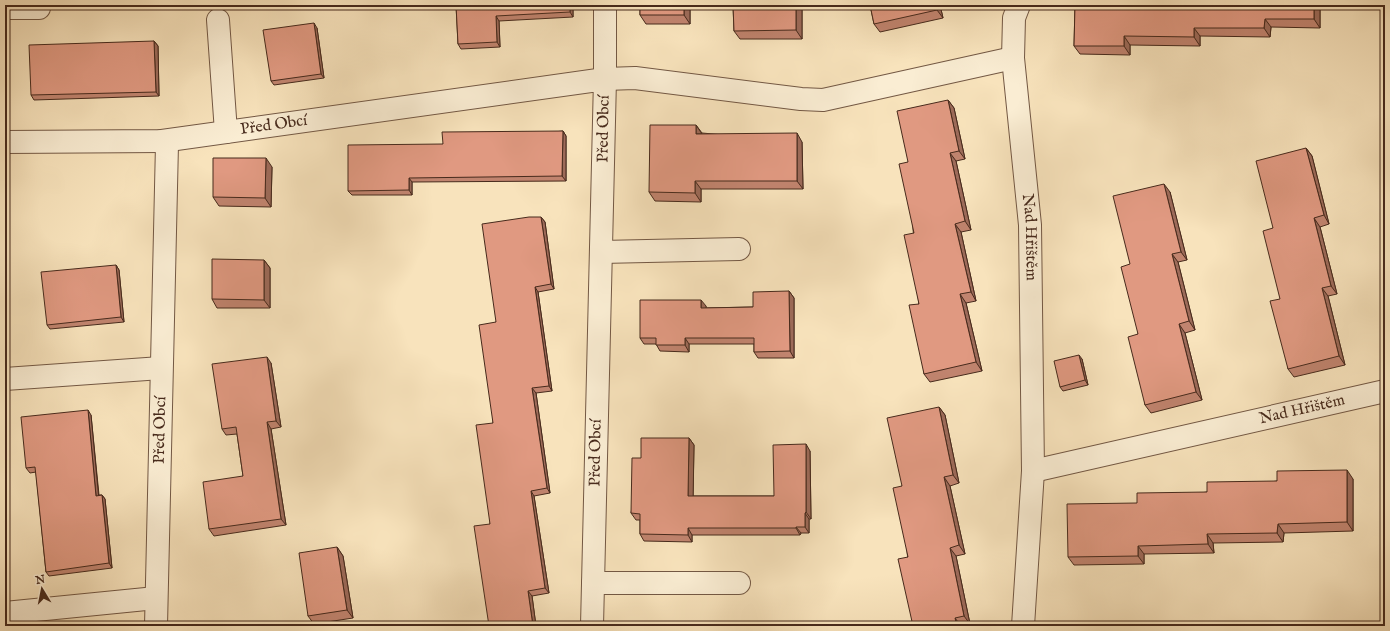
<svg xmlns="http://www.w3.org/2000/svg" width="1390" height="631" font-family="'IM FELL English',serif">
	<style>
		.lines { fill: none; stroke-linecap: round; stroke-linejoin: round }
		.minor-casing { stroke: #735844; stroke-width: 24 }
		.minor { stroke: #faedd3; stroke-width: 22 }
		.wall { fill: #c1846f; stroke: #472a1c }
		.shaded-wall { fill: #9d6b5a; stroke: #472a1c }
		.building { fill: #e09981; stroke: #472a1c }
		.labels { text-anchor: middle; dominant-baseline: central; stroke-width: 4; stroke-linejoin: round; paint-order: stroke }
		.street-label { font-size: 16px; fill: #472a1c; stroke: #faedd3 }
	</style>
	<rect width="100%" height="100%" fill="#f8e3bc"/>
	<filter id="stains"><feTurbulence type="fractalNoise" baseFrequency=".005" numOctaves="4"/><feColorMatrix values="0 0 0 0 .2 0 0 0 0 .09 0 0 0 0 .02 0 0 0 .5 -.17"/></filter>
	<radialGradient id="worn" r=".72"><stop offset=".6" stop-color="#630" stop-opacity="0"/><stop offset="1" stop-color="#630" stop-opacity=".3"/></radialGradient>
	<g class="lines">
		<g class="minor-casing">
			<g id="minor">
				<path d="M605 5V79L635 78 801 99 823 100 1013 58"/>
				<path id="s1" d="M1019 5 1014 18 1013 58 1030 225 1033 471 1023 626"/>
				<path d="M5 8H39"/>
				<path d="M218 20 226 132"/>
				<path id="s2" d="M5 142 162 141 605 79 592 626"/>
				<path d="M601 252 739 249"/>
				<path d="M5 379 161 368"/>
				<path id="s3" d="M1033 471 1385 391"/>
				<path d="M593 583H739"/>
				<path d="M5 613 156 598"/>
				<path id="s4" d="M156 626 167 144 162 141"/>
			</g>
		</g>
		<use href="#minor" class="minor"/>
	</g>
	<path class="wall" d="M456 5H573V17L499 21 500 47 461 49 458 44Z
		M640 5H690V24H646L640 15Z
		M733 5H802V39H740L734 31Z
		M870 5H940L943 18 880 32 874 24Z
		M1075 5H1320V28L1271 27 1270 37 1200 36V46L1130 45V55L1080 54 1074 46Z
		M317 28 324 78 274 85 271 81Z
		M154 41 158 46 159 96 34 100 31 95Z
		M948 100 954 108 965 159 956 161 971 230 961 232 976 301 966 303 982 371 930 382 924 374 908 162Z
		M696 125 702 133 802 142 803 189H701V202L655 201 649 192Z
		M563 131 566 136V181L412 182V195H352L348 191 443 144Z
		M1306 148 1312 156 1329 224 1320 227 1337 294 1328 296 1345 365 1294 377 1288 369 1273 228Z
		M272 167 271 207 219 206 213 197Z
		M1170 192 1187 260 1178 262 1195 330 1185 333 1202 400 1151 413 1145 405 1138 334Z
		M541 217 545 222 554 289 538 292 552 391 536 393 550 493 534 496 549 593 532 596 536 626 490 524 496 322Z
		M264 260 270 268V308H217L212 299Z
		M116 265 119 270 124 322 50 329 47 325Z
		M789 291 794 298V358H758L754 352V344H689V352L660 351 656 344H644L640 338 706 306V308L753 307Z
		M1082 359 1088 385 1063 391 1060 387Z
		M271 363 281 427 271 429 286 525 214 536 209 529 243 476 237 434 226 435 222 429Z
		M939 407 945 415 959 483 950 486 965 554 956 556 970 624 962 626H913L902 486Z
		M91 415 99 495H102L105 499 112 568 49 576 46 572 36 472 30 473 26 468Z
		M689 438 694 445 693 496H774L810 451 811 519H809V533H801L800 535H692V542L644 541 640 534V520H636L631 513 641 458Z
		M1353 479V531L1284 533 1283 542 1213 543 1214 553 1144 554V564L1074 565 1068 557 1137 503 1277 481Z
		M337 547 343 556 353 618 314 624 308 616Z"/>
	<path class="shaded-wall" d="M570 5H573V17L570 12Z
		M684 5H690V24L684 15Z
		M796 5H802V39L796 30Z
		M936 5H940L943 18 937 10Z
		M1314 5H1320V28L1314 19Z
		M496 16 499 21 500 47 497 42Z
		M1265 19 1271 27 1270 37 1264 28Z
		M314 23 317 28 324 78 321 74Z
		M1194 28 1200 36V46L1194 37Z
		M1124 36 1130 45V55L1124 46Z
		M154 41 158 46 159 96 156 92Z
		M948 100 954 108 965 159 959 151Z
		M696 125 702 134H696Z
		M563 131 566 136V181L562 176Z
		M797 133 802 142 803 189 797 181Z
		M1306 148 1312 156 1329 224 1324 215Z
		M950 153 956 161 971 230 965 221Z
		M266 158 272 167 271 207 265 198Z
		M409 178 412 182V195L409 190Z
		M695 181 701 189V202L695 193Z
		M1164 184 1170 192 1187 260 1181 252Z
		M541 217 545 222 554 289 551 284Z
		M1314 218 1320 227 1337 294 1331 286Z
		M955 224 961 232 976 301 971 292Z
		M1172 254 1178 262 1195 330 1189 321Z
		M264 260 270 268V308L264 300Z
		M116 265 119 270 124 322 121 317Z
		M535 287 538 292 552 391 549 386Z
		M1322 288 1328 296 1345 365 1339 356Z
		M789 291 794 298V358L790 351Z
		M960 294 966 303 982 371 976 362Z
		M701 300 706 306V314L701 308Z
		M1179 324 1185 333 1202 400 1196 392Z
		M685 338 689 344V352L685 345Z
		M1079 355 1082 359 1088 385 1085 380Z
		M267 357 271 363 281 427 276 421Z
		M532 388 536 393 550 493 547 488Z
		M939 407 945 415 959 483 953 475Z
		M88 410 91 415 99 500 96 496Z
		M267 422 271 429 286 525 281 519Z
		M689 438 694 445 693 503 688 496Z
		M806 444 810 451 811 519 806 512Z
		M1347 470 1353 479V531L1347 522Z
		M944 477 950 486 965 554 959 545Z
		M531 491 534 496 549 593 545 588Z
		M102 495 105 499 112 568 109 563Z
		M805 513 809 519V533L805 527Z
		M1278 524 1284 533 1283 542 1277 533Z
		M796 527 801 533 800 535 796 528Z
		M688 528 692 535V542L688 535Z
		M1207 534 1213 543 1214 553 1208 544Z
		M1138 546 1144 554V564L1138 556Z
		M337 547 343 556 353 618 347 610Z
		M950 548 956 556 970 624 964 616Z
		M528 591 532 596 536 626H533Z
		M955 618 961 626H957Z"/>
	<path class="building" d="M456 5H570V12L496 16 497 42 458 44Z
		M640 5H684V15H640Z
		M733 5H796V30L734 31Z
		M870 5H936L937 10 874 24Z
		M1075 5H1314V19H1265L1264 28H1194V37L1124 36V46H1074Z
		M314 23 321 74 271 81 263 30Z
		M154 41 156 92 31 95 29 45Z
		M948 100 959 151 950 153 965 221 955 224 971 292 960 294 976 362 924 374 909 305 919 304 904 235 914 233 899 164 908 162 897 111Z
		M650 125H696V134L797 133V181H695V193L649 192Z
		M563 131 562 176 409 178V190L348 191V145L443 144 442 132Z
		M1306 148 1324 215 1314 218 1331 286 1322 288 1339 356 1288 369 1270 301 1280 299 1263 231 1273 228 1256 161Z
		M213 158H266L265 198 213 197Z
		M1164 184 1181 252 1172 254 1189 321 1179 324 1196 392 1145 405 1128 337 1138 334 1121 267 1130 264 1113 196Z
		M529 217H541L551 284 535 287 549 386 532 388 547 488 531 491 545 588 528 591 533 626H489L474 526 490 524 476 425 493 423 479 325 496 322 482 224Z
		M212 259 264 260V300L212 299Z
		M116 265 121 317 47 325 41 272Z
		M789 291 790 351 754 352V338H685V345H656V338H640V300H701V308L753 307V292Z
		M1079 355 1085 380 1060 387 1054 361Z
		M267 357 276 421 267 422 281 519 209 529 203 482 243 476 236 427 222 429 212 364Z
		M939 407 953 475 944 477 959 545 950 548 964 616 955 618 957 626H913L898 559 908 557 893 488 902 486 887 418Z
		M88 410 96 496 102 495 109 563 46 572 35 467 26 468 21 417Z
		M641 438H689L688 496H774L773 445 806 444V512L805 513V527H796V528H688V535L640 534V514L631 513 632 458H641Z
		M1347 470V522L1278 524 1277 533 1207 534 1208 544 1138 546V556L1068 557 1067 504 1137 503V493L1207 492V482L1277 481V471Z
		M337 547 347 610 308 616 299 553Z
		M740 625H803V626H740Z"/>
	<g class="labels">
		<g class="street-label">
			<text stroke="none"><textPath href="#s2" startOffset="270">Před Obcí</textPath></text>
			<text transform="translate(604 129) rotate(-89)">Před Obcí</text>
			<text stroke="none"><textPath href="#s1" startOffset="234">Nad Hřištěm</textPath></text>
			<text stroke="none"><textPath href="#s3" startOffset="276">Nad Hřištěm</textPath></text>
			<text stroke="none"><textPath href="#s4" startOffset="196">Před Obcí</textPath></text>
			<text transform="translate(596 453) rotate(-89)">Před Obcí</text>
		</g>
	</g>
	<rect width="1390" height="631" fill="none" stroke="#f8e3bc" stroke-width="20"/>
	<rect x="6" y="6" width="1378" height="619" fill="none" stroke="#472a1c" stroke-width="2"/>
	<rect x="10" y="10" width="1370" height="611" fill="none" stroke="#472a1c"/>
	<g transform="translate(42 589) rotate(350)" stroke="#faedd3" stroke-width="3" paint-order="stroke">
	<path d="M0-3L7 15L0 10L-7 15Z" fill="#472a1c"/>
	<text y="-6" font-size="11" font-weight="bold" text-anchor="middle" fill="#472a1c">N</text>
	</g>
	<rect width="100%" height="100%" filter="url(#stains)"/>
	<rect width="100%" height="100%" fill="url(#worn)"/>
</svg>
